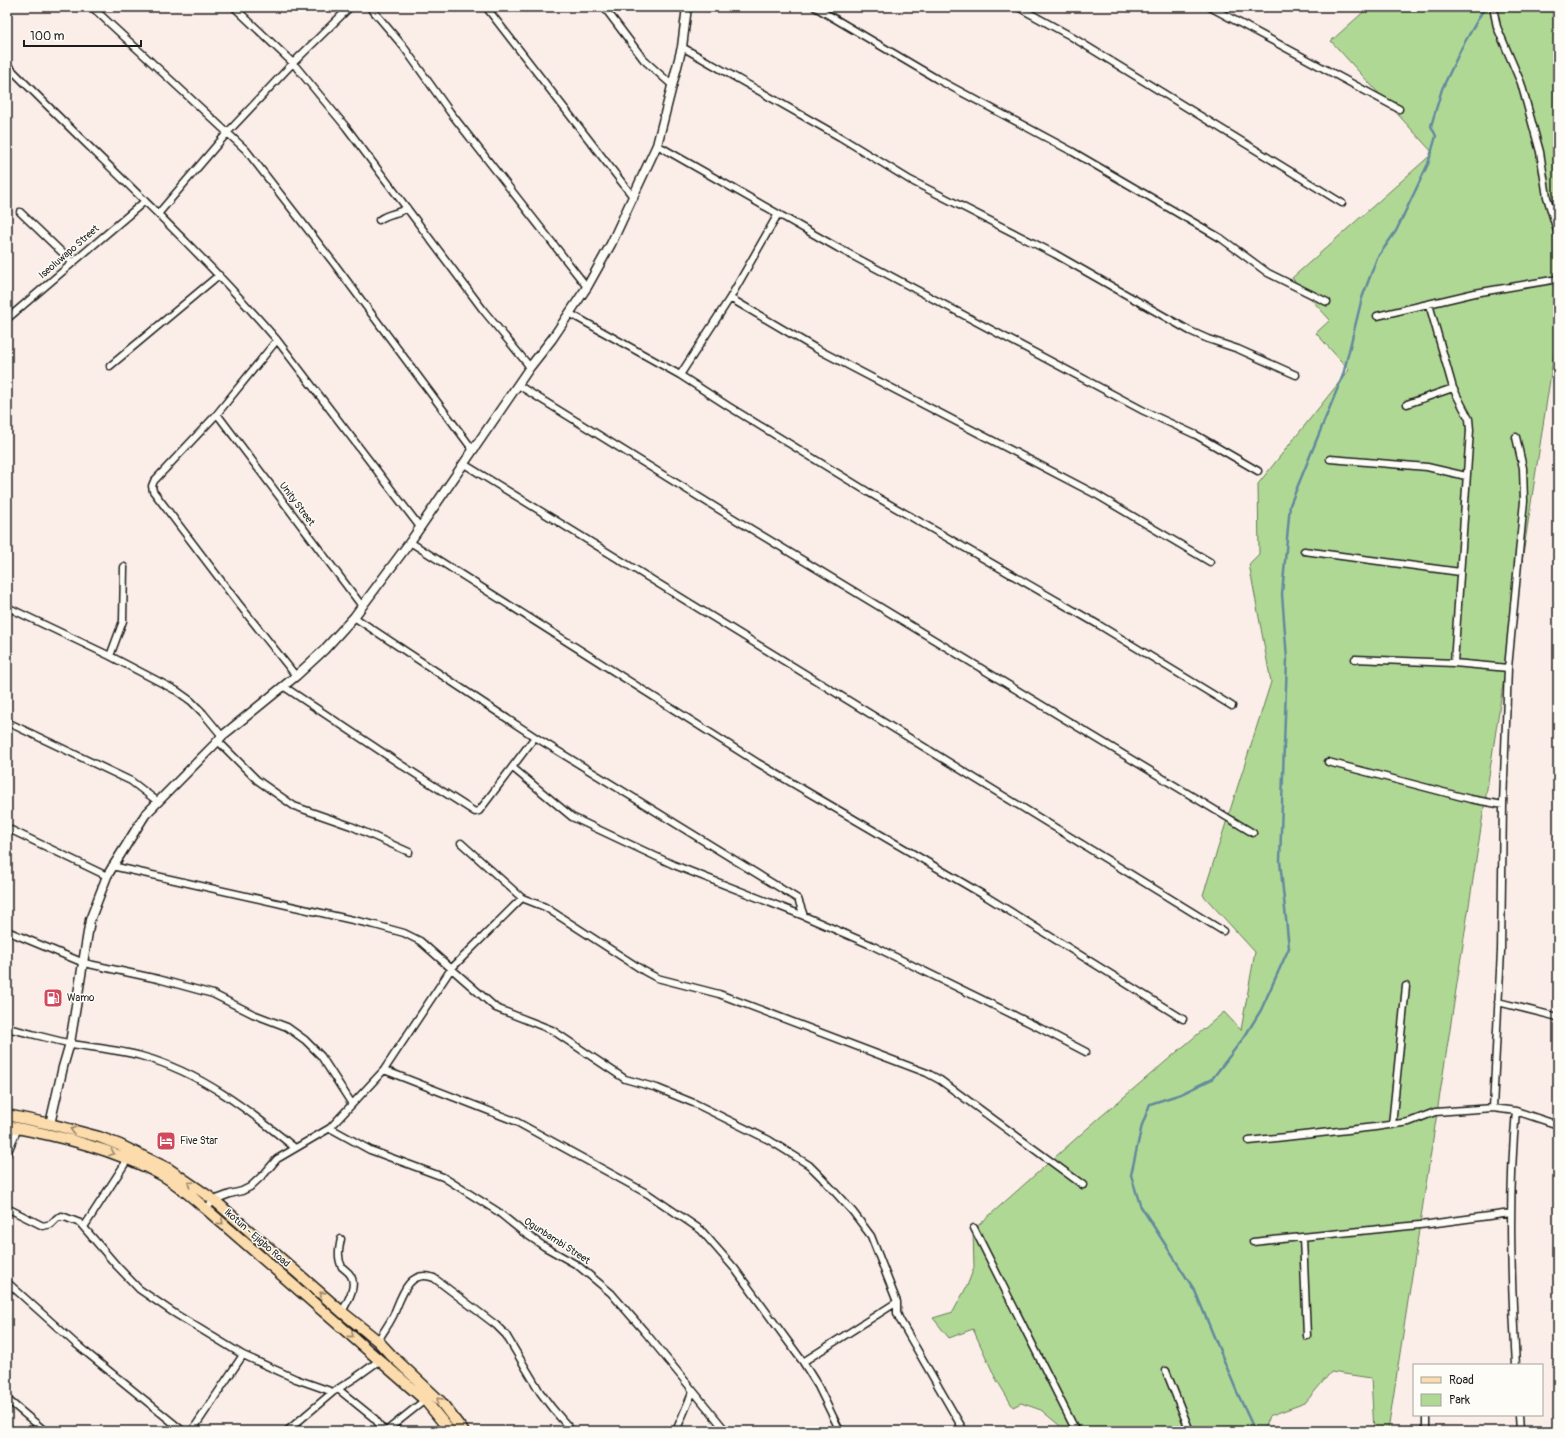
<svg xmlns="http://www.w3.org/2000/svg" width="1565" height="1438" font-family="Pangolin,sans-serif">
	<style>
		.green { fill: #b0d895; stroke: #667a58 }
		.lines { fill: none; stroke-linecap: round; stroke-linejoin: round }
		.stream { stroke: #628a9d; stroke-width: 2.5 }
		.minor-casing { stroke: #1c1c1c; stroke-width: 9 }
		.tertiary-casing { stroke: #1c1c1c; stroke-width: 11 }
		.primary-casing { stroke: #1c1c1c; stroke-width: 13 }
		.minor { stroke: #fdfcf7; stroke-width: 6 }
		.tertiary { stroke: #fdfcf7; stroke-width: 8 }
		.primary { stroke: #fcdcac; stroke-width: 10 }
		.oneway { stroke: #97866b }
		.labels { text-anchor: middle; dominant-baseline: central; stroke-width: 3; stroke-linejoin: round; paint-order: stroke }
		.street-label { font-size: 10px; fill: #1c1c1c; stroke: #fdfcf7 }
		.poi-label { font-size: 10px; fill: #1c1c1c; stroke: #fdfcf7; text-anchor: start }
	</style>
	<rect width="100%" height="100%" fill="#fbeee8"/>
	<filter id="ink" filterUnits="userSpaceOnUse"><feTurbulence type="fractalNoise" baseFrequency=".025" numOctaves="2"/><feDisplacementMap in="SourceGraphic" scale="8" xChannelSelector="R" yChannelSelector="G"/><feConvolveMatrix kernelMatrix="1 2 1 2 8 2 1 2 1" color-interpolation-filters="sRGB"/></filter>
	<g filter="url(#ink)">
		<path class="green" d="M1369 7H1558V328L1388 1431H1374L1371 1378 1331 1372 1305 1403 1269 1416 1263 1431H1066L1041 1410 1021 1403 1013 1407 995 1377 973 1329 949 1338 933 1318 953 1312 967 1286 974 1268 973 1230 1098 1119 1224 1012 1241 1030 1255 952 1203 895 1271 682 1249 564 1259 554 1258 484 1349 370 1316 333 1330 320 1292 278 1433 153 1331 41Z"/>
		<g class="lines">
			<path class="stream" d="M1255 1431 1237 1392 1195 1291 1140 1205 1131 1175 1142 1125 1150 1104 1181 1094 1212 1079 1245 1036 1261 1010 1289 948 1280 861 1287 659 1282 594 1290 505 1343 375 1362 298 1377 258 1396 231 1428 164 1436 136 1431 126 1442 89 1462 47 1485 7"/>
			<g class="minor-casing">
				<path id="minor" d="M92 7 246 150 333 262 473 450
					M234 7 293 63 346 127 484 311 530 367
					M370 7 403 46 450 112 587 287
					M486 7 634 198
					M604 7 644 60 673 86
					M815 7 937 79 1073 152 1222 239 1268 273 1327 302
					M1018 7 1067 34 1342 203
					M1210 7 1399 109
					M1495 7 1494 12 1497 27 1521 83 1540 152 1547 197 1558 234
					M682 47 840 137 910 180 1055 254 1190 331 1208 339 1238 349 1296 375
					M7 65C97 157 193 242 277 340L420 527
					M657 145 838 248 1144 411 1196 435 1258 471
					M20 212 72 262
					M158 214 228 132 293 63 350 7
					M379 220C388 213 398 214 407 208
					M730 298 815 348 1097 495 1210 562
					M1429 304 1453 388 1469 419 1470 430 1454 663
					M569 313 680 375 728 406 868 492 1099 625 1232 706
					M1377 316 1475 293 1558 279
					M7 319 145 201
					M277 340 217 414 154 481 152 486 153 491 238 603 296 676
					M110 366 219 275
					M680 375 730 298 778 214
					M518 385 728 515 1253 833
					M1407 404 1453 388
					M217 414 362 606
					M1330 459 1427 467 1466 476
					M464 464 1223 931
					M410 542 758 763 987 897 1183 1019
					M1304 551 1460 572
					M7 607 110 656 177 691 191 701 203 713 222 736
					M354 617 535 737 798 899 804 916
					M110 656 123 621 124 567
					M1355 659 1454 663 1508 668
					M283 686 403 766 475 812 479 811 535 737
					M7 722 131 781 157 801
					M218 741 257 780 294 806 351 826 409 852
					M1328 762 1470 799 1503 805
					M513 768 572 817 674 865 804 916 871 945 1038 1027 1086 1052
					M7 828 107 876
					M461 843 522 898 545 907 644 971 657 978 719 994 927 1073 940 1080 1083 1185
					M112 866 375 925 404 933 420 941 496 1008 552 1030 625 1079 657 1088 696 1104 769 1140 809 1165 823 1179 853 1212 871 1236 897 1302V1313L900 1320 964 1431
					M7 931 84 963 158 979 213 994 253 1014 287 1027 305 1040 321 1056 352 1104
					M1498 1002 1558 1017
					M7 1028C29 1033 50 1039 72 1044 95 1048 119 1050 141 1056 200 1072 249 1110 295 1148
					M384 1070 515 1121 648 1194 701 1230 735 1269 803 1362 818 1386 840 1431
					M1493 1108 1501 951 1503 805 1508 668 1524 501 1523 468 1516 437
					M1392 1125 1406 986
					M330 1128 370 1150 443 1177 497 1211 523 1232 545 1247 577 1265 593 1278 611 1293 645 1332 726 1431
					M1249 1141 1375 1127 1409 1122 1435 1112 1493 1108 1516 1111 1558 1125
					M7 1154 18 1128
					M7 1208 43 1226 51 1224 57 1218 62 1216 80 1223 117 1266 139 1289 174 1313 243 1355 296 1379 333 1392
					M206 1209 214 1200 230 1194 242 1191 250 1187 265 1173 277 1159 330 1128 384 1070 451 969 522 898
					M84 1227 128 1159
					M974 1228 1076 1431
					M1303 1237 1307 1336
					M341 1239C339 1248 337 1258 342 1267 345 1270 349 1272 351 1276 357 1287 347 1302 342 1312
					M1253 1242 1429 1224 1511 1213
					M7 1282 76 1344 183 1431
					M378 1341C383 1332 390 1323 394 1314 401 1297 409 1268 434 1278L496 1325 506 1335 540 1392 552 1408 572 1431
					M803 1362 897 1302
					M1516 1365C1511 1280 1508 1195 1516 1111
					M1166 1371 1190 1431
					M338 1389 375 1419 384 1431
					M7 1399 45 1431
					M1518 1415 1519 1431
					M192 1431 243 1355
					M287 1431 333 1392 355 1378 380 1360
					M386 1431 425 1400
					M676 1431 693 1391
					M1426 1431V1416"/>
			</g>
			<g class="tertiary-casing">
				<path id="tertiary" d="M50 1124 63 1067 70 1043 90 920 107 876 145 815 215 744 222 736 296 676 324 650 354 617 410 542 530 367 552 339 587 287 611 244 657 145 682 47 687 7"/>
			</g>
			<g class="primary-casing">
				<path id="primary" d="M7 1115 50 1124 99 1137 120 1145 169 1169 214 1200 342 1312 378 1341 391 1355 441 1402 463 1431
					M7 1126C60 1136 114 1149 162 1175 178 1184 192 1197 206 1209L425 1400 450 1431"/>
			</g>
			<use href="#minor" class="minor"/>
			<use href="#tertiary" class="tertiary"/>
			<use href="#primary" class="primary"/>
		</g>
		<defs><path id="oneway-chevron" d="M-2-3.5L2.5 0L-2 3.5" fill="none" stroke-width="1.6" stroke-linecap="round" stroke-linejoin="round"/></defs>
		<g class="oneway">
			<use href="#oneway-chevron" transform="translate(73 1130) rotate(-165)"/>
			<use href="#oneway-chevron" transform="translate(112 1153) rotate(20)"/>
			<use href="#oneway-chevron" transform="translate(190 1184) rotate(-145)"/>
			<use href="#oneway-chevron" transform="translate(221 1222) rotate(41)"/>
			<use href="#oneway-chevron" transform="translate(322 1294) rotate(-139)"/>
			<use href="#oneway-chevron" transform="translate(351 1335) rotate(41)"/>
			<use href="#oneway-chevron" transform="translate(439 1400) rotate(-133)"/>
		</g>
	</g>
	<defs>
		<g id="fuel-square" transform="scale(1)"><rect x="-9" y="-9" width="18" height="18" rx="4" fill="#d1495b" stroke="#fdfcf7"/><path d="M-5.5-6h7V0h2V4h1.3V-2.5L3-4.5l.8-.8L6-3V5H2.5V1h-1V6h-7ZM-4.2-4.7v3.2H.2V-4.7Z" fill="#fff"/></g>
		<g id="hotel-square" transform="scale(1)"><rect x="-9" y="-9" width="18" height="18" rx="4" fill="#d1495b" stroke="#fdfcf7"/><path d="M-6-4.5h1.5V1H6V5H4.5V3h-9V5H-6ZM-4 0a1.8 1.8 0 1 1 3.6 0ZM.5 0V-2.5h3Q6-2.5 6 0Z" fill="#fff"/></g>
	</defs>
	<g fill-rule="evenodd">
		<use href="#fuel-square" x="53" y="998"/>
		<use href="#hotel-square" x="166" y="1141"/>
	</g>
	<g class="labels">
		<g class="street-label">
			<text transform="translate(69 252) rotate(-41)">Iseoluwapo Street</text>
			<text transform="translate(297 504) rotate(53)">Unity Street</text>
			<text transform="translate(257 1238) rotate(41)">Ikotun - Ejigbo Road</text>
			<text transform="translate(557 1241) rotate(33)">Ogunbambi Street</text>
		</g>
		<g class="poi-label">
			<text x="67" y="998">Wamo</text>
			<text x="180" y="1141">Five Star</text>
		</g>
	</g>
	<rect width="1565" height="1438" fill="none" stroke="#fdfcf7" stroke-width="24"/>
	<rect x="12" y="12" width="1541" height="1414" fill="none" stroke="#1c1c1c" stroke-width="1.5" filter="url(#ink)"/>
	<rect x="1413" y="1364" width="130" height="52" fill="#fdfcf7" stroke="#a3a29f"/>
	<rect x="1421" y="1377" width="20" height="6" fill="#fcdcac" stroke="#a3a29f"/>
	<text x="1449" y="1384" font-size="12" fill="#1c1c1c">Road</text>
	<rect x="1421" y="1394" width="20" height="12" fill="#b0d895" stroke="#a3a29f"/>
	<text x="1449" y="1404" font-size="12" fill="#1c1c1c">Park</text>
	<path d="M24 40v6h117v-6" fill="none" stroke="#1c1c1c" stroke-width="2"/>
	<text x="30" y="40" font-size="12" fill="#1c1c1c" stroke="#fdfcf7" stroke-width="3" paint-order="stroke">100 m</text>
</svg>
